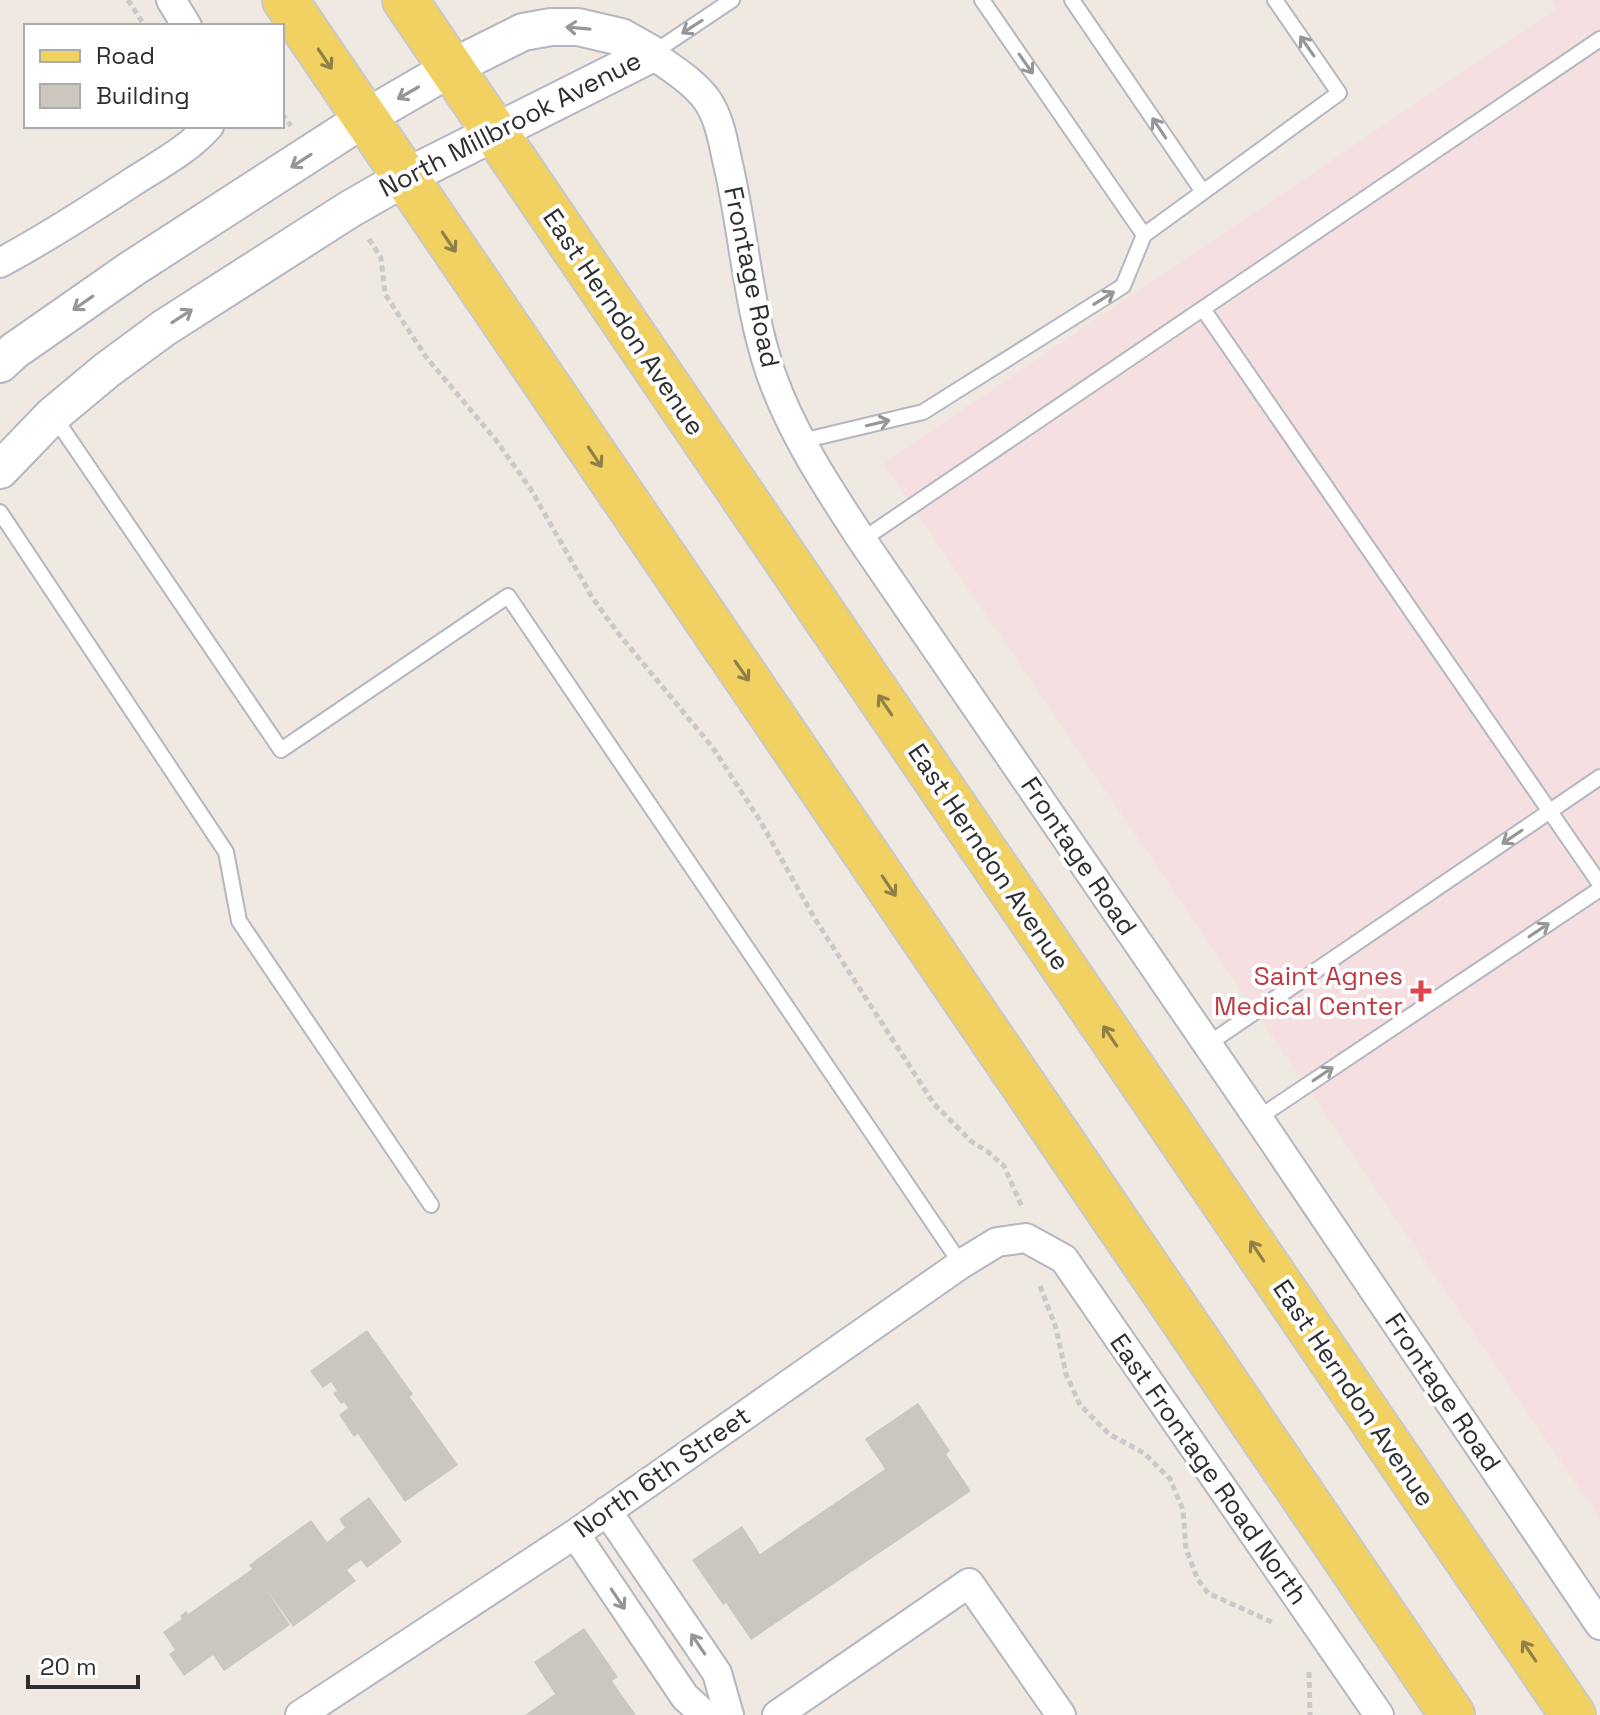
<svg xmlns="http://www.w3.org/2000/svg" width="1600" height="1715" font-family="'Space Grotesk',sans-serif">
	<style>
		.medical { fill: #f5dfe0 }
		.building { fill: #cbc7bf }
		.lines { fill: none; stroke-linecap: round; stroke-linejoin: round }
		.service-casing { stroke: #b4b7c1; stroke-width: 18 }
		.minor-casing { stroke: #b4b7c1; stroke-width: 32 }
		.tertiary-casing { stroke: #b4b7c1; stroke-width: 40 }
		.primary-casing { stroke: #c9c9c9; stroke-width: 48 }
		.path { stroke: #c9c9c9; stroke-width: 5; stroke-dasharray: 6 4; stroke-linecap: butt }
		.service { stroke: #fff; stroke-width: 14 }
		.minor { stroke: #fff; stroke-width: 28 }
		.tertiary { stroke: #fff; stroke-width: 36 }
		.primary { stroke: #f2d163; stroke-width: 44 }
		.oneway { stroke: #969696 }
		.oneway2 { stroke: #908048 }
		.health-dot { fill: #e0444e; stroke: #fff; stroke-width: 3 }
		.labels { text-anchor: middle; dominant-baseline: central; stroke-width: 8; stroke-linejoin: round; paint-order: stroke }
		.street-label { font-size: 26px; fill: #2e2e2e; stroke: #fff }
		.health-label { font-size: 26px; fill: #be3a42; stroke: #fff; text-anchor: end }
	</style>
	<rect width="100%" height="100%" fill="#efe9e1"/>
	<path class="medical" d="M1551 0H1600V1519L883 463 1556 9Z"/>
	<path class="building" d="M367 1330 413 1394 410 1397 458 1465 405 1502 358 1434 354 1437 339 1415 348 1408 344 1402 341 1404 333 1393 337 1391 331 1382 323 1388 310 1371Z
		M918 1403 950 1451 946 1454 971 1491 751 1640 726 1603 723 1605 692 1560 742 1526 760 1554 885 1469 865 1439Z
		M369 1497 402 1542 367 1568 361 1560 347 1570 356 1581 293 1627 265 1587 290 1625 224 1671 213 1655 184 1676 169 1654 175 1650 163 1632 182 1619 180 1616 186 1611 188 1614 252 1569 249 1565 311 1520 327 1542 345 1528 339 1519Z
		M584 1628 618 1677 612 1681 636 1715H525L555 1694 534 1662Z"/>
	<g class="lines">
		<g class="service-casing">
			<path id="service" d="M982 0 1144 235
				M1072 0 1203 192
				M653 53 732 0
				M1203 309 1600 884
				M53 415 281 750 508 596 961 1264
				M802 441 923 412 1123 286 1144 235 1339 93 1275 0
				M0 512 226 852 239 921 431 1205
				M862 540 1600 39
				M1208 1044 1600 777
				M1258 1118 1600 889"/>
		</g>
		<g class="minor-casing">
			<path id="minor" d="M171 0 187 26
				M651 54C670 67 693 81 707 100 720 119 723 142 728 164 744 233 748 307 771 374 792 434 828 488 862 540L1258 1118 1600 1625
				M0 263C46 238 90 210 134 181 159 165 189 149 209 126
				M607 1511 717 1673 729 1715
				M575 1534 685 1697 705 1715
				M300 1715 575 1534 961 1264 997 1242 1026 1238 1064 1259 1379 1715
				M777 1715 969 1583 1061 1715"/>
		</g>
		<g class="tertiary-casing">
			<path id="tertiary" d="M0 364 14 351 133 268 365 118 451 68 523 32 551 27H578L621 37 651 54
				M0 470 53 415 107 370 164 328 350 209 406 177 651 54"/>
		</g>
		<g class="primary-casing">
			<path id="primary" d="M285 0 1452 1715
				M405 0 1573 1715"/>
		</g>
		<path class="path" d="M128 0 144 25
			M282 114 291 126
			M369 239 381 258 385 294 426 357 496 440 530 488 592 597 618 633 713 748 759 819 815 919 934 1104 971 1141 988 1152 1004 1166 1022 1207
			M1040 1286 1056 1328 1066 1374 1080 1405 1109 1434 1144 1453 1170 1479 1183 1510 1186 1549 1198 1580 1208 1593 1274 1623
			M1309 1672 1310 1715"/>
		<use href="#service" class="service"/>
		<use href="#minor" class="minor"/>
		<use href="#tertiary" class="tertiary"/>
		<use href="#primary" class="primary"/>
	</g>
	<defs><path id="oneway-shaft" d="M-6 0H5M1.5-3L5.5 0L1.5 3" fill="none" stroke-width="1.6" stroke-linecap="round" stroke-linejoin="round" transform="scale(2)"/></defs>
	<g class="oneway">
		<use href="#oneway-shaft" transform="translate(692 27) rotate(147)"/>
		<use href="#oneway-shaft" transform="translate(578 28) rotate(-175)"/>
		<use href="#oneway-shaft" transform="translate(1307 46) rotate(-125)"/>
		<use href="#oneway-shaft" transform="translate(1026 64) rotate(55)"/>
		<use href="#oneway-shaft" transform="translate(408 93) rotate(150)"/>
		<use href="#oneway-shaft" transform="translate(1159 128) rotate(-124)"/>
		<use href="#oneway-shaft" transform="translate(301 161) rotate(147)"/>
		<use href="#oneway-shaft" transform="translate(1104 298) rotate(-32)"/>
		<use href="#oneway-shaft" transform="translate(83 303) rotate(145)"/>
		<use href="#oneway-shaft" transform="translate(182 316) rotate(-33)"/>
		<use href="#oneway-shaft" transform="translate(878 423) rotate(-13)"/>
		<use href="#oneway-shaft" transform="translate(1512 837) rotate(146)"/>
		<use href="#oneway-shaft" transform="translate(1539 930) rotate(-34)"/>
		<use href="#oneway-shaft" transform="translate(1323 1074) rotate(-34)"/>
		<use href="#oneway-shaft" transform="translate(618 1599) rotate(56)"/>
		<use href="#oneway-shaft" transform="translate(698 1644) rotate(-124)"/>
	</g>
	<g class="oneway2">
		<use href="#oneway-shaft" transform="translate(325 59) rotate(56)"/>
		<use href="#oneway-shaft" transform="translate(449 242) rotate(56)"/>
		<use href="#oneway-shaft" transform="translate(595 457) rotate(56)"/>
		<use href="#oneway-shaft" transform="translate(742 671) rotate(55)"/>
		<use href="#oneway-shaft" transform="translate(885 705) rotate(-124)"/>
		<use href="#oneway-shaft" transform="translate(889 886) rotate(56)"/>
		<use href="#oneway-shaft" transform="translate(1110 1036) rotate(-124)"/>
		<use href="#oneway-shaft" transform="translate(1257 1251) rotate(-124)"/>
		<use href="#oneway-shaft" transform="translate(1529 1651) rotate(-124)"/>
	</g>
	<path class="health-dot" d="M1417 979h8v8h8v8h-8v8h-8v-8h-8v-8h8z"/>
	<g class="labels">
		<g class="street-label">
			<text transform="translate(510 124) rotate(-27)">North Millbrook Avenue</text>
			<text transform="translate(752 277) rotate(78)">Frontage Road</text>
			<text transform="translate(624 322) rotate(56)">East Herndon Avenue</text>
			<text transform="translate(1079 856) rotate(56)">Frontage Road</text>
			<text transform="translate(989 857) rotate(56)">East Herndon Avenue</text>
			<text transform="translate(1443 1392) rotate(56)">Frontage Road</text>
			<text transform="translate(1354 1393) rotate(56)">East Herndon Avenue</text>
			<text transform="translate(1209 1469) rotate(55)">East Frontage Road North</text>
			<text transform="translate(662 1472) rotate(-35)">North 6th Street</text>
		</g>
		<g class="health-label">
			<text x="1403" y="976">Saint Agnes<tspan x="1403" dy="30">Medical Center</tspan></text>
		</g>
	</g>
	<rect x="24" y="24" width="260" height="104" fill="#ffffff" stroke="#ababab" stroke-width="2"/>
	<rect x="40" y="50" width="40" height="12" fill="#f2d163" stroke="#ababab" stroke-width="2"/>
	<text x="96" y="64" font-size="24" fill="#2e2e2e">Road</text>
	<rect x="40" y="84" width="40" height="24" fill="#cbc7bf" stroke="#ababab" stroke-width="2"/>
	<text x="96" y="104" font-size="24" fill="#2e2e2e">Building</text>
	<path d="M28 1675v12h110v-12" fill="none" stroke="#2e2e2e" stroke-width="4"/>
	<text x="40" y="1675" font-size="24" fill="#2e2e2e" stroke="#ffffff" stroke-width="6" paint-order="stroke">20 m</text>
</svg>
